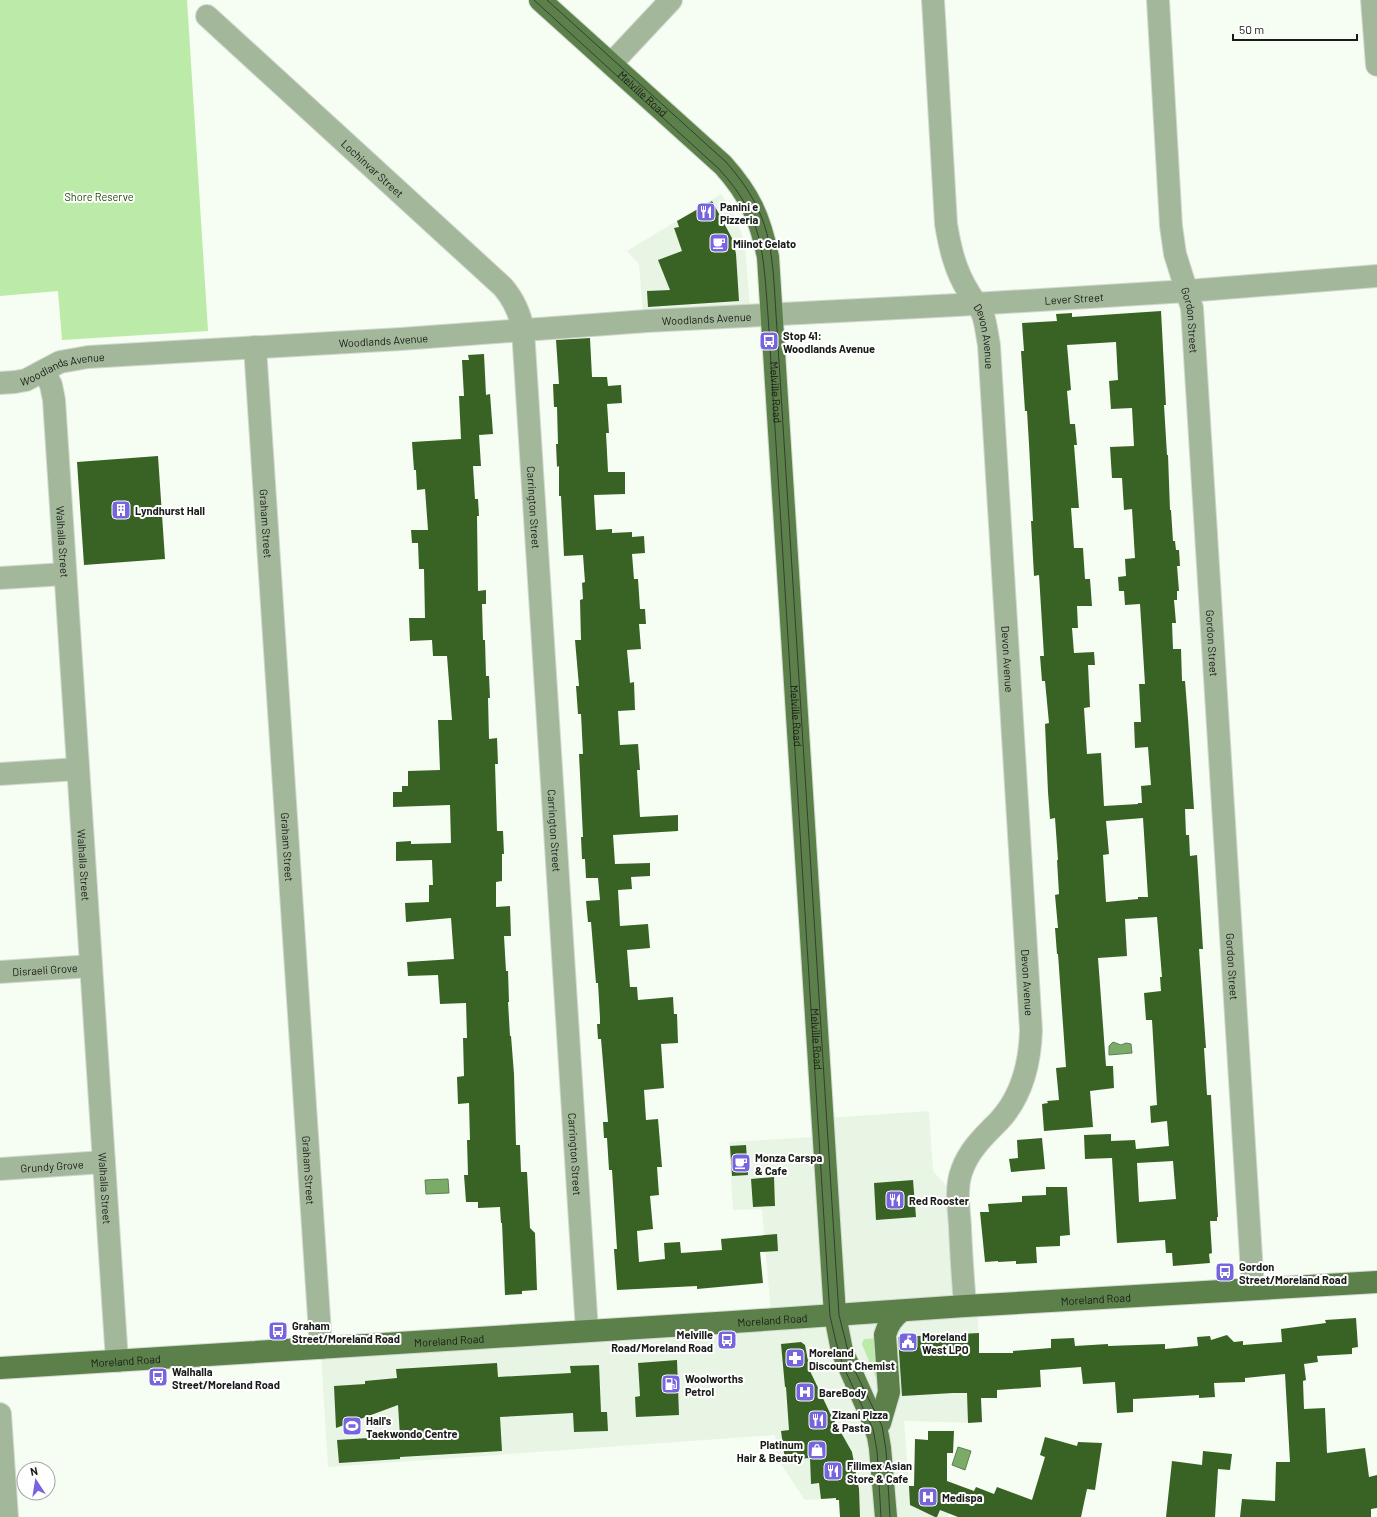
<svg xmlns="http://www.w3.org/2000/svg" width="1377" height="1517" font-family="Barlow,sans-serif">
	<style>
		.built { fill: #e8f4e4 }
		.green { fill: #bceaa8 }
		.water { fill: #7caa68; stroke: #5e7f50 }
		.building { fill: #396324; fill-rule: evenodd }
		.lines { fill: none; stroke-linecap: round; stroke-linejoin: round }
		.minor-casing { stroke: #d3d9d0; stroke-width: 24 }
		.major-casing { stroke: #d3d9d0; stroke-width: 24 }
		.minor { stroke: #a3b89b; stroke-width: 22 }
		.major { stroke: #5b804a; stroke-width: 22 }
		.tram { stroke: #383c37; stroke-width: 1 }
		.labels { text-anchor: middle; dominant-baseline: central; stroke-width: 4; stroke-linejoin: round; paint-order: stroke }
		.street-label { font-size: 11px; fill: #191c18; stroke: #fff }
		.park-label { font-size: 11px; fill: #204b03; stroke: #fff }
		.poi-label { font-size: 11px; font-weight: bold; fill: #191c18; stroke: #fff; text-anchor: start }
	</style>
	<rect width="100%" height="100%" fill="#f6fdf3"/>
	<path class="built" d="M721 194 737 219 745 246 751 320 644 327 639 264 627 251Z
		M929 1111 933 1171 962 1204 966 1277 977 1300 982 1423 904 1421 909 1486 958 1490 948 1517H840L839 1498 805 1500 777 1458 775 1435 328 1467 321 1353 772 1325 762 1209 733 1210 729 1142 814 1137 813 1119Z"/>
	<path class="green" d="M0 0H187L208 331 62 340 58 291 0 296Z
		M881 1338 880 1388 862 1344 864 1339Z"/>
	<path class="water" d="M1113 1042 1121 1045 1126 1043 1131 1044 1132 1053 1109 1055V1046Z
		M448 1179 449 1193 426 1194 425 1180Z
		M958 1447 971 1451 965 1470 952 1465Z"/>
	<path class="building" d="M712 201 733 240 736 254 739 301 648 307 647 291 670 290 658 260 682 251 674 228 679 227 677 221Z
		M1161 311 1166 405H1164L1167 455H1168L1170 510H1171L1173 541H1175L1176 550H1179L1180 566H1177L1179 591H1177V600H1174L1176 623H1172L1173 649H1181L1182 681H1185L1188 719 1194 809H1185L1186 835H1189L1190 856 1197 855 1203 949H1199L1206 1048H1204L1207 1095H1211L1218 1217H1217V1221H1210L1212 1253 1209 1254 1210 1263 1173 1266 1172 1253H1166L1165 1240 1117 1243 1112 1158 1085 1159 1084 1135 1111 1134V1141L1135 1140 1136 1149 1169 1146 1167 1121 1151 1123 1150 1106 1157 1105 1152 1020H1146L1144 993 1161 991 1160 977H1162L1157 917 1125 919 1127 956 1098 958 1106 1066H1113L1114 1088 1090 1091 1093 1127 1044 1131 1042 1104 1048 1103 1047 1101 1059 1100 1056 1068 1066 1067 1058 954H1057L1055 928H1058L1055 895 1059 894 1057 860H1058L1055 818 1050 819 1048 792 1045 724 1049 723 1045 681H1042L1040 656H1044L1039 575 1034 576 1031 521H1033L1029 444 1027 411H1025L1021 351H1024L1022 323 1057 321 1056 314 1072 313V317ZM1116 342 1118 380 1109 381 1111 409 1132 408 1134 446 1110 447 1112 478H1122L1124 510 1132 509 1135 558 1125 559 1126 576 1118 577 1119 591H1124L1125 605 1140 604 1145 684H1139L1141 722H1134L1135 748 1148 747 1151 785 1141 786 1142 803H1138V804L1104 806 1101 753 1087 754 1084 708 1090 707 1088 665H1095L1094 652 1074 653 1072 628H1078L1077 606H1092L1090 579H1085L1083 548H1074L1071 508H1079L1074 445H1077L1075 424H1070L1067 391 1071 390 1067 345ZM1143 818 1148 897H1138V899L1106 902 1103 855 1109 854 1106 821ZM1173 1161 1176 1199 1139 1202 1137 1163Z
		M590 338 592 377H607L608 386 621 385 622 403 607 404 609 433H606L608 472H625V494L594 495 596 530 612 529V533L632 532V537L644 536 645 553 632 554 634 579H638L640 609H645L646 624H639L641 649 627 650 630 683 634 682 635 710 618 711 620 745 638 744 640 770H637L640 817 678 815V831L613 835 615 864 650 863V876L631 877 632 889 618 890 620 926 648 924 650 948 627 950 630 987H637L638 1000 673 997 674 1014H677L678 1043 661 1044 664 1088 644 1090 646 1120 658 1119 662 1167H657L659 1195 650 1196 653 1229 637 1231 639 1262 665 1259 664 1243 680 1242 681 1253 722 1250 721 1239 777 1234 778 1251 760 1252 763 1283 697 1289V1286L617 1290 614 1249H617L612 1170H609L607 1138H604L603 1122H608L601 1039H598L597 1024H600V1018L598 983H596L591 922H588L586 901 600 900 598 878H586L585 859H582L581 837H583L579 754H583L581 714H578L576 686H579L575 640H581L580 600 583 599 582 583 585 582 583 555 564 556 561 496H559V466L557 467 556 444H558L557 407H554L553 384H559L556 340Z
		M484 354 486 395 490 394 493 434 479 435 481 466H473L475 499H478L479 516H477L478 591 486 590V604H482L483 640H485L486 676H489L490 698H488L489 739 497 738 498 764H495L497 831H503L504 854H502V881L496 882V907L510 906 511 936H504L506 971H508L509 1002H508L510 1036H511L514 1074 516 1145H520L521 1172H527L530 1228 535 1233 537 1290 522 1291V1294L505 1295 502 1223H501L500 1207 478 1208V1202H466L464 1175H468L467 1140H470L469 1103 458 1104 457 1077 464 1076 463 1038H467L466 1003 440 1004 438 975 408 976 407 962 454 959 451 918 406 922 405 903 429 902V885H433L432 860 396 861V842L411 841V844L451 843 450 805 393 807V792H402V786H408V771L440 770 438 720H452L447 656H433L432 640 410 641 409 618H425L424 569H419L418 543H412L411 530H428L425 489 417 490 416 470H414L412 442 461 439 459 396H464L462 360H469L468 355Z
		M158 456 165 559 84 565 77 462Z
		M1042 1138 1045 1169 1011 1172 1009 1159 1018 1158 1017 1140Z
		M746 1145 748 1175 732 1176 730 1146Z
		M774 1177 775 1206 753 1207 751 1179Z
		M913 1180 916 1217 876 1220 874 1183Z
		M1046 1187H1067L1070 1235 1060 1236V1246L1036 1247 1037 1263 1016 1264V1261L998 1262V1261L985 1262 980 1212H989L988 1204 1022 1202V1196L1046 1195Z
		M1356 1318 1358 1347 1352 1348V1354L1317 1356 1318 1362 1304 1364 1306 1380 1303 1381 1304 1409 1325 1408 1327 1453 1365 1448 1369 1477 1377 1475V1508L1371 1509V1517H1240L1242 1499 1275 1501 1276 1462H1290L1285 1374 1245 1378V1382L1214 1383 1215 1397 1199 1398V1395L1133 1399V1412L1117 1413 1115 1382 1083 1384 1081 1367 1040 1370 1041 1387 997 1390V1398H981L982 1422 968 1423 967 1393H953L902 1396 898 1337 979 1333V1353H1013V1351L1051 1348V1339L1074 1338 1075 1346 1108 1344V1346L1165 1344V1349L1198 1346 1197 1337 1210 1336 1211 1340 1227 1335 1234 1342 1243 1341V1345L1282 1342 1281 1329 1326 1323 1325 1320Z
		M801 1342 805 1345 810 1371 830 1413 852 1452 859 1489 860 1517H840L839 1500H836V1498L821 1499 819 1483 811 1484 810 1458 785 1460 781 1431 789 1430 786 1387H785L781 1344Z
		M677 1360 679 1415 636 1417 635 1397 640 1396 638 1363Z
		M497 1363 498 1377 571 1373 570 1366 599 1365 601 1412H607L608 1431 574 1432 573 1413 500 1417 502 1451 400 1457V1459L339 1463 337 1440 400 1436 398 1405 336 1428 334 1386 365 1384V1381L397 1378 396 1369Z
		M928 1431H954L953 1453H947V1481L974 1491 976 1487 994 1494 997 1487 1032 1500 1045 1457 1040 1455 1045 1437 1077 1446 1078 1442 1102 1443 1095 1490 1087 1489 1081 1517H958L940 1510 937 1517H935L910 1505 909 1486H914L915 1439 928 1440Z
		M1203 1451 1232 1454 1230 1470 1218 1469 1215 1517H1166L1172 1461 1202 1465Z"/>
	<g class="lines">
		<g class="minor-casing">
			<g id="minor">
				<path id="s1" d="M933 0 946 224C950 248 955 270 968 291 972 299 980 306 983 315 986 324 987 335 989 345L1031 1030C1030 1063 1022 1097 998 1122 984 1136 969 1150 962 1170 955 1188 959 1209 960 1227 961 1254 963 1280 965 1306"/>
				<path id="s2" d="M1158 0 1171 226 1175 254 1192 308 1253 1289"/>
				<path d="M1372 0 1377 65"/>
				<path id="s3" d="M207 16 503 287C514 300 520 313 523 330L587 1331"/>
				<path d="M611 64 671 0"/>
				<path id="s4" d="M255 347 321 1348"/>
				<path id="s5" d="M44 371 51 385 54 400 117 1361"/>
				<path id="s6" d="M0 383 15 382 26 380 60 362 88 357 401 339 647 321 957 305 1187 291 1377 276"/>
				<path d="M0 578 65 574"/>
				<path d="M0 774 78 769"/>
				<path id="s7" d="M0 972 91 966"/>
				<path id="s8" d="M0 1169 104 1162"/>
				<path d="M0 1414 7 1517"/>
			</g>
		</g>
		<g class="major-casing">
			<g id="major">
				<path id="s9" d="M540 0 723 165C750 195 760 218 768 257L835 1315 842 1351 870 1414 878 1436 880 1448 886 1517"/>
				<path id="s10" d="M0 1368 733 1322 965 1306 1377 1282"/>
				<path d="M875 1427 880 1423 889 1392 885 1335C888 1324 893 1318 901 1311"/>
			</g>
		</g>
		<use href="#minor" class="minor"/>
		<use href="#major" class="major"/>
		<path class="tram" d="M534 0 719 169C764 218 763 252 768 315L830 1316 836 1342 843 1366 873 1429 877 1451 881 1517
			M547 0 726 162C772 214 772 249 776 314L839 1315 851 1363 882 1426 886 1450 890 1517"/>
	</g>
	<defs>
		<g id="restaurant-square" transform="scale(1)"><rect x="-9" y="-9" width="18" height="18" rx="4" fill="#7764df" stroke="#fff"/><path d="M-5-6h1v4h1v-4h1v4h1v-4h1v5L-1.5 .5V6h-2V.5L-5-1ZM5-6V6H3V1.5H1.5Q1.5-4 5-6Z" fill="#fff"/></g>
		<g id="cafe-square" transform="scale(1)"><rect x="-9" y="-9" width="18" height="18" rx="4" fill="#7764df" stroke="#fff"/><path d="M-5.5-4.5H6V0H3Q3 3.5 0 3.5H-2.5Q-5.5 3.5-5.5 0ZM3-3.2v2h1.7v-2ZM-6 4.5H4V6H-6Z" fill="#fff"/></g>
		<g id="bus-square" transform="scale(1)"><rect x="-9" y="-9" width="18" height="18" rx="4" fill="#7764df" stroke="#fff"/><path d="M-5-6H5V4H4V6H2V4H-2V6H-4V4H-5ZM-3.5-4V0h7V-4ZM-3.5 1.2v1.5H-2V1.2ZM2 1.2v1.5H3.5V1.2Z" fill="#fff"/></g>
		<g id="building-square" transform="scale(1)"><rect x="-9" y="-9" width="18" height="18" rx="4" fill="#7764df" stroke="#fff"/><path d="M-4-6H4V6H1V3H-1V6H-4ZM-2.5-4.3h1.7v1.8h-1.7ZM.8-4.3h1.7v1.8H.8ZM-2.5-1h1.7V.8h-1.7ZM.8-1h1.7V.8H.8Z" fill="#fff"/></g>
		<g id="civic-square" transform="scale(1)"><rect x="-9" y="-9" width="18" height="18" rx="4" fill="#7764df" stroke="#fff"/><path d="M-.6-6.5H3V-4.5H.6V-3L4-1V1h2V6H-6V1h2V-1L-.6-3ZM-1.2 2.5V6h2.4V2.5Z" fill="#fff"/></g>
		<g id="pharmacy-square" transform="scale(1)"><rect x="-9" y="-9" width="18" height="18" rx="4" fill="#7764df" stroke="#fff"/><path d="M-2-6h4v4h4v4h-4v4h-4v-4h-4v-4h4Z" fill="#fff"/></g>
		<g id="fuel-square" transform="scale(1)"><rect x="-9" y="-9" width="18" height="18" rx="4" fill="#7764df" stroke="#fff"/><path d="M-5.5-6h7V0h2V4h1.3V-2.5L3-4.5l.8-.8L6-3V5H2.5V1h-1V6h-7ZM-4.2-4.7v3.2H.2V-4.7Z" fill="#fff"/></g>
		<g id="hospital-square" transform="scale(1)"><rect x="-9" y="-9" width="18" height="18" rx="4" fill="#7764df" stroke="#fff"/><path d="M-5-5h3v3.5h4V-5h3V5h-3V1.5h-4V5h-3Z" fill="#fff"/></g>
		<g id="stadium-square" transform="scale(1)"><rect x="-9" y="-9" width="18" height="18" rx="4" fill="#7764df" stroke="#fff"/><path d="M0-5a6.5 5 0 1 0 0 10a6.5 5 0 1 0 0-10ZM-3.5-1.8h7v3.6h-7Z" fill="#fff"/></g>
		<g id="shop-square" transform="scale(1)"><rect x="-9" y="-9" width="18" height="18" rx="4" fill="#7764df" stroke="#fff"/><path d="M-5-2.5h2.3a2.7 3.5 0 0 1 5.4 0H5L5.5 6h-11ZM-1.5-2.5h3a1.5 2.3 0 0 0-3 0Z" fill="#fff"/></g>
	</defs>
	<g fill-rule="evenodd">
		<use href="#restaurant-square" x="706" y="212"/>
		<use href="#cafe-square" x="719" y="243"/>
		<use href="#bus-square" x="769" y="341"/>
		<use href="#building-square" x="121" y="510"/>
		<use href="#cafe-square" x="741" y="1163"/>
		<use href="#restaurant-square" x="895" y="1200"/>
		<use href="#bus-square" x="1225" y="1272"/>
		<use href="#bus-square" x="278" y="1331"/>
		<use href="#bus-square" x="727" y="1340"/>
		<use href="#civic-square" x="908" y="1342"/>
		<use href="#pharmacy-square" x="795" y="1358"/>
		<use href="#bus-square" x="158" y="1377"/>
		<use href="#fuel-square" x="671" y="1384"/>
		<use href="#hospital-square" x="805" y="1392"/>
		<use href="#restaurant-square" x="818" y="1420"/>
		<use href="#stadium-square" x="352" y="1426"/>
		<use href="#shop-square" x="817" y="1450"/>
		<use href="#restaurant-square" x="833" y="1471"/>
		<use href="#hospital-square" x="928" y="1497"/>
	</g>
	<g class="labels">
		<g class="street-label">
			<text stroke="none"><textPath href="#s9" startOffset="139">Melville Road</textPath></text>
			<text stroke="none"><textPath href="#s3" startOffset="225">Lochinvar Street</textPath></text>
			<text stroke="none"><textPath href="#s6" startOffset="1081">Lever Street</textPath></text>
			<text stroke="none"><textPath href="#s6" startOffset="713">Woodlands Avenue</textPath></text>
			<text stroke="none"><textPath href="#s2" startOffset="323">Gordon Street</textPath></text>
			<text stroke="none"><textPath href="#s1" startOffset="345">Devon Avenue</textPath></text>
			<text stroke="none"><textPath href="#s6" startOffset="389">Woodlands Avenue</textPath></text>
			<text stroke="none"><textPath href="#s6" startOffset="65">Woodlands Avenue</textPath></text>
			<text stroke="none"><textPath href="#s9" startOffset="486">Melville Road</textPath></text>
			<text stroke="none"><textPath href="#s3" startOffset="627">Carrington Street</textPath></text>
			<text stroke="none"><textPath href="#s4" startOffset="177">Graham Street</textPath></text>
			<text stroke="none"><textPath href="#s5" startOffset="173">Walhalla Street</textPath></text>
			<text stroke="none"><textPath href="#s2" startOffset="647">Gordon Street</textPath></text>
			<text stroke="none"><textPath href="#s1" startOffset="669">Devon Avenue</textPath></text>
			<text stroke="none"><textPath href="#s9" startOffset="810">Melville Road</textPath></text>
			<text stroke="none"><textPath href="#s3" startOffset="951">Carrington Street</textPath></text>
			<text stroke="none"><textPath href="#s4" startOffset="501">Graham Street</textPath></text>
			<text stroke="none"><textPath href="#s5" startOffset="497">Walhalla Street</textPath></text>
			<text stroke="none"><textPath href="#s2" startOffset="971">Gordon Street</textPath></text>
			<text stroke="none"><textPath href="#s7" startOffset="45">Disraeli Grove</textPath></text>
			<text stroke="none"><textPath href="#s1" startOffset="993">Devon Avenue</textPath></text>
			<text stroke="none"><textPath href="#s9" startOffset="1134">Melville Road</textPath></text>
			<text stroke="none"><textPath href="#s3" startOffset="1275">Carrington Street</textPath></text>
			<text stroke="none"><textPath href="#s8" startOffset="52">Grundy Grove</textPath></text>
			<text stroke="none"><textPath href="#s4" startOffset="825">Graham Street</textPath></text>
			<text stroke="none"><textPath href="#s5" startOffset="821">Walhalla Street</textPath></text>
			<text stroke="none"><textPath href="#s10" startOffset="1098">Moreland Road</textPath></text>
			<text stroke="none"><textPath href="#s10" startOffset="774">Moreland Road</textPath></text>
			<text stroke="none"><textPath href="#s10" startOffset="450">Moreland Road</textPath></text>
			<text stroke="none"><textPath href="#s10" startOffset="126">Moreland Road</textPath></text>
		</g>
		<g class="park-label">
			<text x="99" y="196">Shore Reserve</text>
		</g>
		<g class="poi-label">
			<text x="720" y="206">Panini e<tspan x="720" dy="13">Pizzeria</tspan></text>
			<text x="733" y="243">Miinot Gelato</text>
			<text x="783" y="335">Stop 41:<tspan x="783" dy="13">Woodlands Avenue</tspan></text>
			<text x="135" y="510">Lyndhurst Hall</text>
			<text x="755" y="1157">Monza Carspa<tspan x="755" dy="13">&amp; Cafe</tspan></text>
			<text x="909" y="1200">Red Rooster</text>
			<text x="1239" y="1266">Gordon<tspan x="1239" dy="13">Street/Moreland Road</tspan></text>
			<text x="292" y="1325">Graham<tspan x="292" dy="13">Street/Moreland Road</tspan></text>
			<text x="713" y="1334" text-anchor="end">Melville<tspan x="713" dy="13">Road/Moreland Road</tspan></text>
			<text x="922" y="1336">Moreland<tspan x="922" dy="13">West LPO</tspan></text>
			<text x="809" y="1352">Moreland<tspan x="809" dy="13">Discount Chemist</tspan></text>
			<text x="172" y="1371">Walhalla<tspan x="172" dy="13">Street/Moreland Road</tspan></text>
			<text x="685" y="1378">Woolworths<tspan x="685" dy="13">Petrol</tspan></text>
			<text x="819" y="1392">BareBody</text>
			<text x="832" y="1414">Zizani Pizza<tspan x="832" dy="13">&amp; Pasta</tspan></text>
			<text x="366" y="1420">Hall's<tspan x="366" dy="13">Taekwondo Centre</tspan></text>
			<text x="803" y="1444" text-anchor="end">Platinum<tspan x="803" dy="13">Hair &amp; Beauty</tspan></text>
			<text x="847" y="1465">Filimex Asian<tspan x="847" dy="13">Store &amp; Cafe</tspan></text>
			<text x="942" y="1497">Medispa</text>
		</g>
	</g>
	<g transform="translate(36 1481) rotate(348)"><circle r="19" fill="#ffffff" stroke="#a3a4a3"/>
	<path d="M0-3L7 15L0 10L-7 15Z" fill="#7764df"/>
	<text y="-6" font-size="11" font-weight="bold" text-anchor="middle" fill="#191c18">N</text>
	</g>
	<path d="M1233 34v6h124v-6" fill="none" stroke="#191c18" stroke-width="2"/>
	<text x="1239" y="34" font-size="12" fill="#191c18" stroke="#ffffff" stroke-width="3" paint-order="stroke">50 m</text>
</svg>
